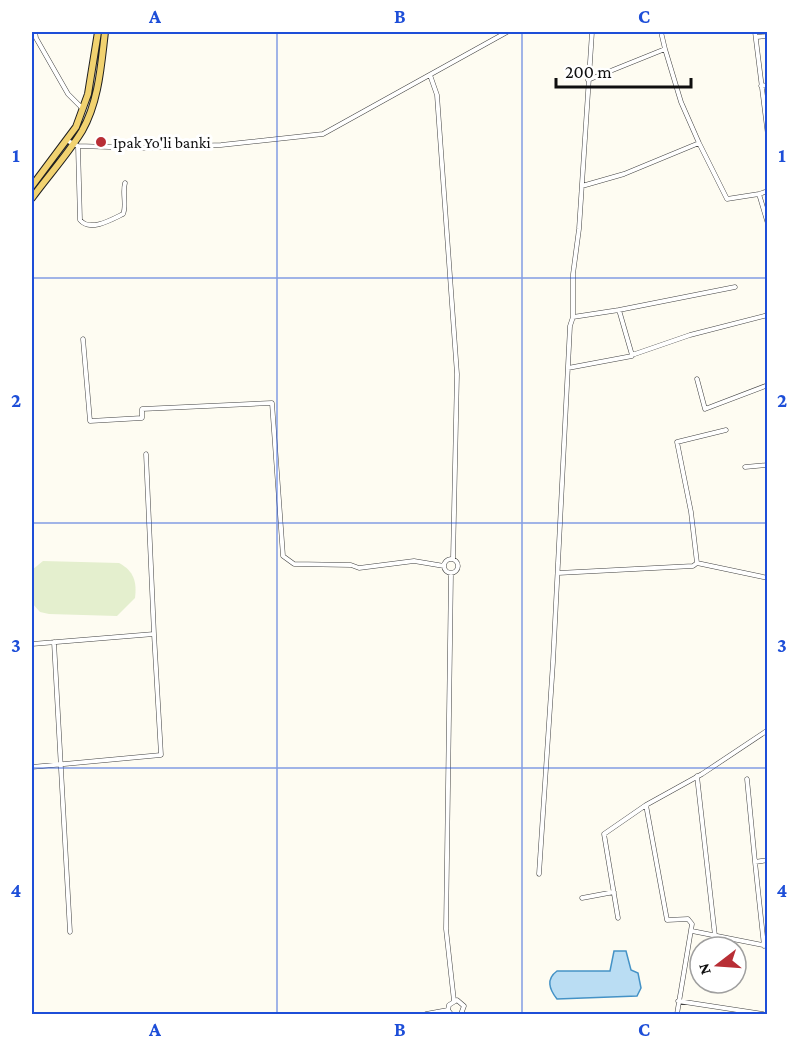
<svg xmlns="http://www.w3.org/2000/svg" width="799" height="1046" font-family="'Crimson Pro',serif">
	<style>
		.pitch { fill: #e4efce }
		.water { fill: #baddf3; stroke: #4492c6; stroke-width: 1.5 }
		.lines { fill: none; stroke-linecap: round; stroke-linejoin: round }
		.street-casing { stroke: #424242; stroke-width: 5 }
		.primary-casing { stroke: #202020; stroke-width: 8 }
		.street { stroke: #fff; stroke-width: 4 }
		.primary { stroke: #f1d270; stroke-width: 6 }
		.grid { fill: none; stroke: #1d4ed8; stroke-width: 1.5; stroke-opacity: 0.55 }
		.poi-dot { fill: #b82e35; stroke: #fff; stroke-width: 2 }
		.labels { text-anchor: middle; dominant-baseline: central; stroke-width: 6; stroke-linejoin: round; paint-order: stroke }
		.poi-label { font-size: 16px; fill: #0f0f0f; stroke: #fff; text-anchor: start }
		.neatline { fill: none; stroke: #1d4ed8; stroke-width: 2 }
		.grid-label { font-size: 20px; text-anchor: middle; font-weight: bold; fill: #1d4ed8 }
	</style>
	<rect width="100%" height="100%" fill="#fefcf2"/>
	<path class="pitch" d="M43 561 119 563C134 571 137 582 135 598L117 616 49 614 40 612 32 603V570Z"/>
	<path class="water" d="M614 951H626L631 970 638 973 641 988 637 996 557 999C549 989 546 979 557 971H610Z"/>
	<g class="lines">
		<g class="street-casing">
			<path id="street" d="M35 32 36 38 68 94 83 109
				M592 32 579 229 573 274V317L619 310 735 287
				M755 32 768 136
				M757 37 768 36
				M665 49 681 102 699 143
				M430 75 437 95 457 374 453 559
				M588 80 665 49 661 32
				M761 86 768 85
				M66 140 78 146 141 148 221 145 323 134 507 32
				M78 146 80 220C90 232 111 220 123 214 127 206 122 193 125 183
				M582 186 624 174 699 143 727 199 759 194
				M768 191 759 194 768 224
				M619 310 632 355 690 335 768 315
				M83 339 90 421 142 418V409L272 403 283 556 294 564 351 565 359 568 414 561 444 566
				M568 368 632 356
				M697 379 705 409 768 385
				M146 454 154 634
				M745 467 768 465
				M444 566a7 7 0 1 1 14 0a7 7 0 1 1-14 0Z
				M697 563 691 512 677 442 726 430
				M451 573 446 929 454 1001
				M558 573 693 566 697 563 768 578
				M54 642 70 932
				M32 644 154 634 161 755 32 767
				M697 776 715 936
				M747 779 755 862 768 860
				M646 805 667 920 688 919 692 924 677 1014
				M755 862 764 946
				M539 874 553 662 570 326 573 317
				M582 898 614 892
				M618 918 604 834 646 805 702 774 768 730
				M692 931 768 946
				M678 1001 763 1014
				M426 1014 448 1010
				M451 1014 448 1010 449 1005 457 1000 464 1006 461 1014"/>
		</g>
		<g class="primary-casing">
			<path id="primary" d="M32 186 76 127 88 94 98 32
				M32 198C48 176 68 154 82 131 99 101 101 65 105 32"/>
		</g>
		<use href="#street" class="street"/>
		<use href="#primary" class="primary"/>
	</g>
	<path class="grid" d="M277 32V1014M522 32V1014M32 278H768M32 523H768M32 768H768"/>
	<circle class="poi-dot" cx="101" cy="142" r="6"/>
	<g class="labels">
		<g class="poi-label">
			<text x="113" y="142">Ipak Yo'li banki</text>
		</g>
	</g>
	<rect width="799" height="1046" fill="none" stroke="#ffffff" stroke-width="66"/>
	<g transform="translate(718 965) rotate(253)"><circle r="28" fill="#ffffff" stroke="#9f9f9f" stroke-width="1.5"/>
	<path d="M0-4.5L10 22L0 15L-10 22Z" fill="#b82e35"/>
	<text y="-9" font-size="16" font-weight="bold" text-anchor="middle" fill="#0f0f0f">N</text>
	</g>
	<path d="M556 78v9h135v-9" fill="none" stroke="#0f0f0f" stroke-width="3"/>
	<text x="565" y="78" font-size="18" fill="#0f0f0f" stroke="#ffffff" stroke-width="4.5" paint-order="stroke">200 m</text>
	<rect x="33" y="33" width="733" height="980" class="neatline"/>
	<g class="grid-label">
		<text x="155" y="23">A</text>
		<text x="400" y="23">B</text>
		<text x="644" y="23">C</text>
		<text x="16" y="162">1</text>
		<text x="782" y="162">1</text>
		<text x="16" y="407">2</text>
		<text x="782" y="407">2</text>
		<text x="16" y="652">3</text>
		<text x="782" y="652">3</text>
		<text x="16" y="897">4</text>
		<text x="782" y="897">4</text>
		<text x="155" y="1036">A</text>
		<text x="400" y="1036">B</text>
		<text x="644" y="1036">C</text>
	</g>
</svg>
